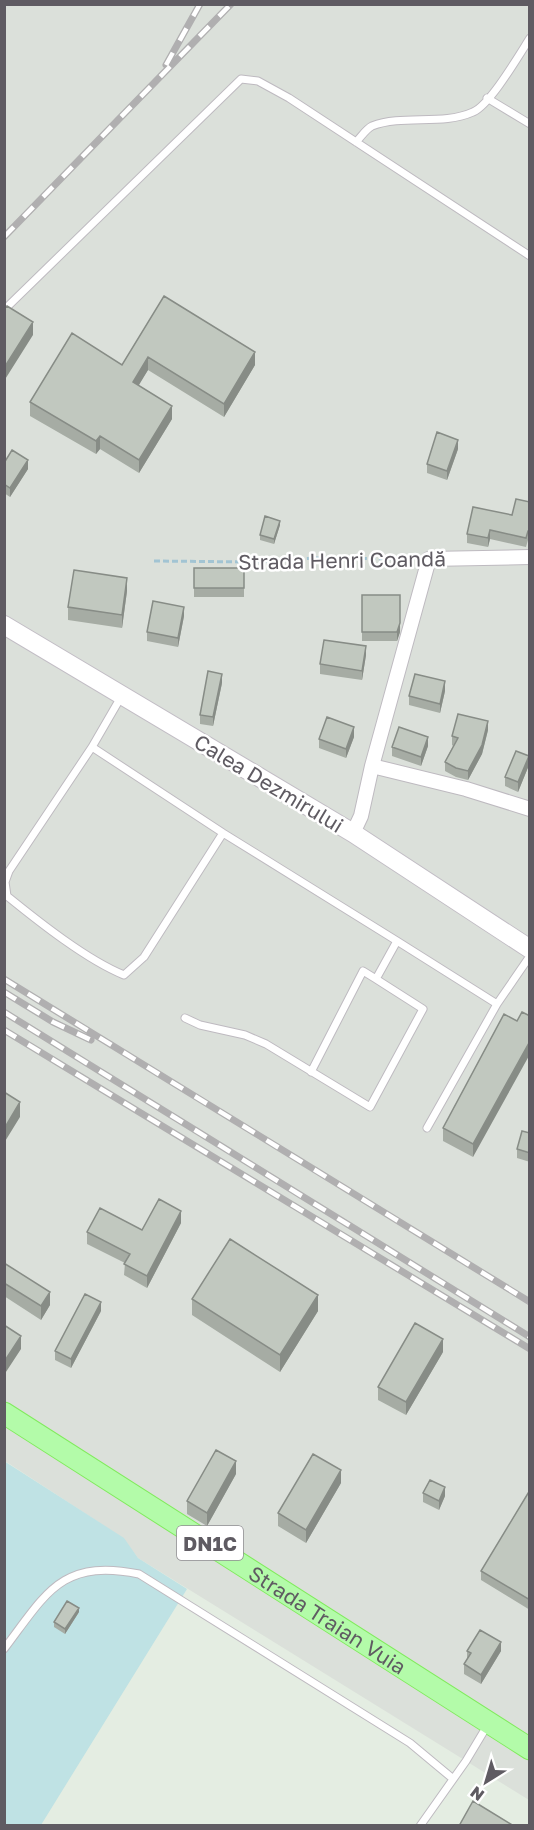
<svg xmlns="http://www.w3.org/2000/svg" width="534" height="1830" font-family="'Golos Text',sans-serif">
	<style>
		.industrial { fill: #dbe0da }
		.green { fill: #bfe2e4 }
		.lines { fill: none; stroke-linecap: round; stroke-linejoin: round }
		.service-casing { stroke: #bebac0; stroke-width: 9 }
		.minor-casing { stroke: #bebac0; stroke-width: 16 }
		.secondary-casing { stroke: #c2bdc5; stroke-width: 20 }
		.primary-casing { stroke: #80eb5d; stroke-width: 23 }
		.path { stroke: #a2c4d3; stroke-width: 3; stroke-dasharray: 6 3; stroke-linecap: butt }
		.service { stroke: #fff; stroke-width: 7 }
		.minor { stroke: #fff; stroke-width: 14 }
		.secondary { stroke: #fff; stroke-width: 18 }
		.primary { stroke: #b3fba9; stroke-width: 21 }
		.rail-casing { stroke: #b0afb0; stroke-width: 7 }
		.rail { stroke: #fff; stroke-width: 4.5; stroke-dasharray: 14; stroke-linecap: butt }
		.wall { fill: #a6aca4 }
		.shaded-wall { fill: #878c86 }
		.building { fill: #c1c8bf; stroke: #878c86; stroke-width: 1.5 }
		.labels { text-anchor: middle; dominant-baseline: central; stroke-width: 5; stroke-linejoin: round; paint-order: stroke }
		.shield { fill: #fff; stroke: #8f8c91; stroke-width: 1.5 }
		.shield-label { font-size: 20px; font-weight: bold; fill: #5f5b62 }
		.street-label { font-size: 21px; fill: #5f5b62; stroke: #fff }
	</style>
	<rect width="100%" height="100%" fill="#e4ede2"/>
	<path class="industrial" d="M4 5H529V1800L138 1558 123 1538 5 1461Z"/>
	<path class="green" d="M4 1461 124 1538 138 1558 187 1589 41 1825H5Z"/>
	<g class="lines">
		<g class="service-casing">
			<path id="service" d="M487 98 530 124
				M356 142C361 137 366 129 372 126 404 114 442 126 473 112 490 105 519 55 530 38
				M4 310 241 79 258 81 289 98 530 256
				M121 697 92 747 9 871 5 882 7 896C39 922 87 960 124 975L144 957 223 833
				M92 747 223 833 397 941
				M185 1018 200 1025 245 1035 266 1044 370 1107 423 1009 376 979 397 941 497 1004
				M311 1072 363 971 376 979
				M427 1128 497 1004 530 956
				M4 1649C46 1594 61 1558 139 1574L410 1743 452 1778
				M420 1826 466 1761 487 1726"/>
		</g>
		<g class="minor-casing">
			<path id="minor" d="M372 766 466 789 530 809
				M353 833 361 816 372 766 429 559 530 557"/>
		</g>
		<g class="secondary-casing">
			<path id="secondary" d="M4 625 353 833 530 949"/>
		</g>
		<g class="primary-casing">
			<g id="primary">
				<path id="s1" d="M4 1413 530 1749"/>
			</g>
		</g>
		<path class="path" d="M154 561 253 562 316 558 413 559"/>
		<use href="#service" class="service"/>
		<use href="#minor" class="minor"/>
		<use href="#secondary" class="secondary"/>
		<use href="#primary" class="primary"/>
		<g class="rail-casing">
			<path id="rail" d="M166 65 200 4
				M4 237 231 4
				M4 979 530 1302
				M4 992 53 1022 91 1040
				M4 1012 530 1337
				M4 1030 530 1349"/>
		</g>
		<use href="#rail" class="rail"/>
	</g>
	<path class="wall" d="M164 296 255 365 224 417 148 370 138 385 172 419 139 473 100 449 96 454 30 416V402L122 365Z
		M458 449 447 480 427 473V464Z
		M4 463 28 469 10 497 4 493Z
		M530 502V540H528L526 547 490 539 488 547 467 543V534L512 515Z
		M280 525 274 544 260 540V535Z
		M194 568H244V597H194Z
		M127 591 122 628 68 620V607Z
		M362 595H400V632L397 641H362Z
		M184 616 178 647 147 641V632Z
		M366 655 362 680 320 674V664Z
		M222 683 213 726 200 724V715Z
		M445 691 440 713 409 705V696Z
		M488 730 482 754 468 780 456 777 445 771V762L453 746 452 745V736Z
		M354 737 346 758 319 748V739Z
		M428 746 421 766 392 756V747Z
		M529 765 518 792 505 786V777Z
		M504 1014 473 1157 443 1141V1128Z
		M530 1133V1162L517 1158V1149Z
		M181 1223 147 1288 124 1275 125 1263 87 1244V1232L142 1230Z
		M4 1263 50 1305 41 1320 4 1296Z
		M192 1299 318 1311 280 1372 192 1315Z
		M101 1311 71 1368 55 1360V1351Z
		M443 1352 406 1415 378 1400V1387Z
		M236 1474 207 1526 187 1514V1501Z
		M341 1483 306 1543 278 1526V1513Z
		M530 1490V1610L481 1580V1571Z
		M423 1493 445 1496 439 1510 423 1502Z
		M79 1612 65 1634 54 1627V1622Z
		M467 1651H501L481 1684 464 1674V1664L467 1659Z"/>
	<path class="shaded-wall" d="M33 322V335L4 381V368Z
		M255 352V365L224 417V404Z
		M148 357V370L133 395V382Z
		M172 406V419L139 473V460Z
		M100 436V449L96 454V441Z
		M458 440V449L447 480V471Z
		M28 460V469L10 497V488Z
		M280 521V525L274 544V539Z
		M490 530V539L488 547V538Z
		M127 578V591L122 628V615Z
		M184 607V616L178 647V638Z
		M400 623V632L397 641V632Z
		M366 646V655L362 680V671Z
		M222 674V683L213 726V717Z
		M445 681V691L440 713V704Z
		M488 721V730L482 754 468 780V771Z
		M354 727V737L346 758V749Z
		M428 737V746L421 766V757Z
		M529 756V765L518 792V782Z
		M530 1041V1054L473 1157V1144Z
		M20 1102V1117L4 1143V1129Z
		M181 1211V1223L147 1288V1276Z
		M50 1292V1305L41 1320V1306Z
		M318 1295V1311L280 1372V1355Z
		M101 1302V1311L71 1368V1359Z
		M21 1336V1349L4 1375V1362Z
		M443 1339V1352L406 1415V1402Z
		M236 1461V1474L207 1526V1513Z
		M341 1470V1483L306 1543V1530Z
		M445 1487V1496L439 1510V1501Z
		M79 1608V1612L65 1634V1629Z
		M501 1642V1651L481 1684V1675Z"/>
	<path class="building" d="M164 296 255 352 224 404 148 357 133 382 172 406 139 460 100 436 96 441 30 402 72 333 122 365Z
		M7 306 33 322 4 368V309Z
		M437 432 458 440 447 471 427 464Z
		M12 450 28 460 10 488 4 484V463Z
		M516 499 530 502V531H528L526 538 490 530 488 538 467 534 473 507 512 515Z
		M265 516 280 521 274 539 260 535Z
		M194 568H244V588H194Z
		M74 570 127 578 122 615 68 607Z
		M362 595H400V623L397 632H362Z
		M153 601 184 607 178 638 147 632Z
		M324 640 366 646 362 671 320 664Z
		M208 671 222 674 213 717 200 715Z
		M415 674 445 681 440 704 409 696Z
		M458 714 488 721 482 745 468 771 456 768 445 762 458 738 452 736Z
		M327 717 354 727 346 749 319 739Z
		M399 727 428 737 421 757 392 747Z
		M516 751 529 756 518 782 505 777Z
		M522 1012 530 1016V1041L473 1144 443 1128 504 1014 517 1021Z
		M4 1092 20 1102 4 1129Z
		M522 1131 530 1133V1153L517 1149Z
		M159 1199 181 1211 147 1276 124 1264 130 1254 87 1232 100 1208 142 1230Z
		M230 1239 318 1295 280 1355 192 1299Z
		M4 1263 50 1292 41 1306 4 1283Z
		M85 1294 101 1302 71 1359 55 1351Z
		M415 1323 443 1339 406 1402 378 1387Z
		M4 1325 21 1336 4 1362Z
		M216 1450 236 1461 207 1513 187 1501Z
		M313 1454 341 1470 306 1530 278 1513Z
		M430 1480 445 1487 439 1501 423 1493Z
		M530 1490V1600L481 1571Z
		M67 1601 79 1608 65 1629 54 1622Z
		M480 1630 501 1642 481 1675 464 1664 471 1653 467 1651Z
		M473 1801 514 1826H459Z"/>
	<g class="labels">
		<rect class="shield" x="177" y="1526" width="66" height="34" rx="4.5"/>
		<g class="shield-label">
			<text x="210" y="1543">DN1C</text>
		</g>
		<g class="street-label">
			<text transform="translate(342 560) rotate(-1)">Strada Henri Coandă</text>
			<text transform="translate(269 783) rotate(31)">Calea Dezmirului</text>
			<text stroke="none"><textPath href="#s1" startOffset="384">Strada Traian Vuia</textPath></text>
		</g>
	</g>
	<rect width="534" height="1830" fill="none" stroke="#5f5b62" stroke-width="12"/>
	<g transform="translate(486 1782) rotate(217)" stroke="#ffffff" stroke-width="4.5" paint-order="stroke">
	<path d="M0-4.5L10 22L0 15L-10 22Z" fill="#5f5b62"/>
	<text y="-9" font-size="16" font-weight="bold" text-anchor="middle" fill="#5f5b62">N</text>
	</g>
</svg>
